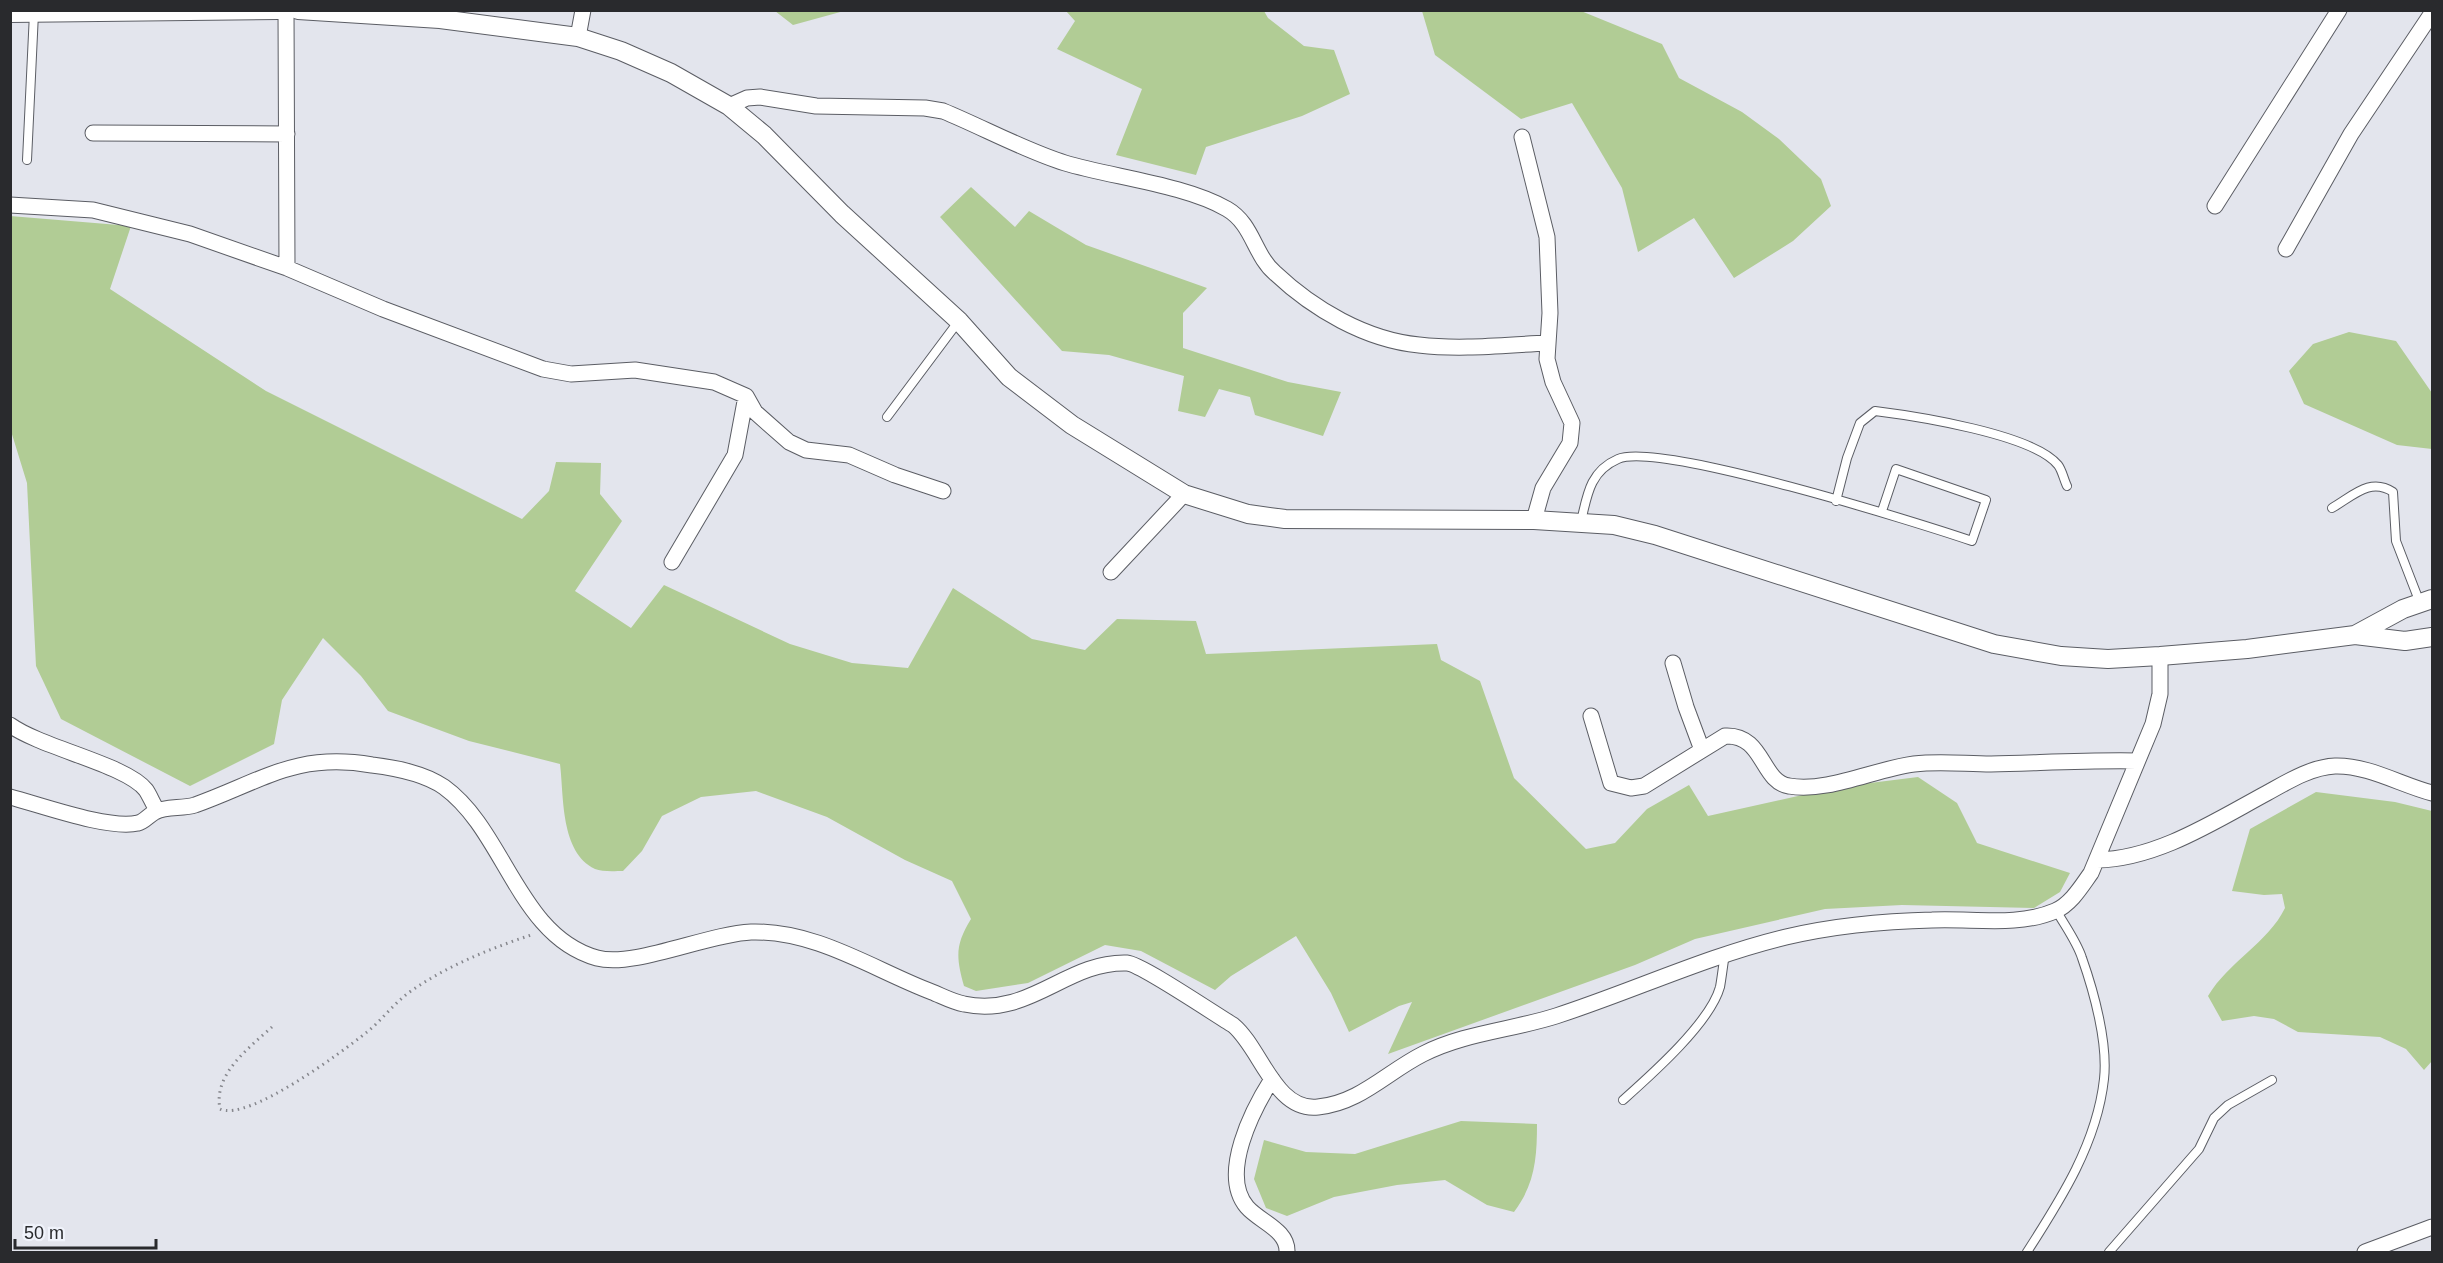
<svg xmlns="http://www.w3.org/2000/svg" width="2443" height="1263" font-family="Arial,sans-serif">
	<style>
		.green { fill: #b1cc95 }
		.lines { fill: none; stroke-linecap: round; stroke-linejoin: round }
		.service-casing { stroke: #5b5d64; stroke-width: 10 }
		.minor-casing { stroke: #5b5d64; stroke-width: 17 }
		.tertiary-casing { stroke: #5b5d64; stroke-width: 20 }
		.path { stroke: #86878d; stroke-width: 3; stroke-dasharray: 1.5 4.5; stroke-linecap: butt }
		.service { stroke: #fff; stroke-width: 8 }
		.minor { stroke: #fff; stroke-width: 15 }
		.tertiary { stroke: #fff; stroke-width: 18 }
	</style>
	<rect width="100%" height="100%" fill="#e3e5ed"/>
	<path class="green" d="M775 11H844L793 25Z
		M1066 11H1264L1268 18 1304 46 1334 50 1350 94 1302 116 1206 147 1196 175 1116 155 1142 89 1057 49 1075 21Z
		M1422 11H1581L1662 44 1679 78 1742 112 1779 139 1821 179 1831 206 1793 241 1734 278 1694 218 1638 252 1622 188 1572 103 1521 119 1435 55Z
		M971 187 1015 227 1029 211 1086 245 1207 288 1183 313V348L1288 382 1341 392 1323 436 1255 415 1250 397 1219 389 1205 417 1178 411 1184 376 1109 355 1062 351 940 217Z
		M10 216 131 226 110 289 266 391 522 519 549 491 556 462 601 463 600 494 622 521 575 591 631 628 664 585 790 644 852 663 908 668 953 588 1032 639 1085 650 1117 619 1196 621 1206 654 1437 644 1441 660 1480 681 1514 778 1586 849 1615 843 1647 809 1689 785 1708 816 1838 787 1918 777 1957 803 1977 843 2070 873 2060 892 2034 908 1902 905 1825 909 1695 939 1635 965 1388 1054 1412 1002 1399 1006 1349 1032 1331 993 1296 936 1231 976 1215 990 1141 951 1105 945 1028 983 976 991 964 986C956 957 955 945 971 919L952 881 905 860 827 817 756 791 701 797 662 816 642 851 623 871C615 871 602 872 595 869 560 852 564 796 560 764L469 741 388 711 361 676 323 638 282 700 274 744 190 786 61 719 36 666 27 483 11 431Z
		M2349 332 2396 341 2432 393V449L2397 445 2304 404 2289 371 2313 344Z
		M2316 792 2395 802 2432 811V1061L2424 1070 2406 1049 2380 1037 2298 1032 2274 1019 2254 1016 2222 1021 2208 996C2229 961 2268 943 2285 908L2282 894 2264 895 2232 891 2250 829Z
		M1461 1121 1537 1124C1537 1158 1535 1184 1514 1212L1487 1205 1445 1180 1397 1185 1334 1197 1287 1216 1266 1208 1254 1179 1264 1140 1306 1152 1355 1154Z"/>
	<g class="lines">
		<g class="service-casing">
			<path id="service" d="M27 160 34 13
				M887 417 958 322
				M1836 501 1847 458 1860 423 1875 411C1915 416 2033 434 2058 465 2062 470 2064 480 2067 486
				M2332 508C2353 496 2370 477 2393 492L2396 541 2420 603
				M1581 522C1587 495 1590 471 1618 459 1658 441 1919 523 1972 541L1986 500 1896 469 1882 511
				M1623 1100C1651 1075 1710 1023 1720 987 1722 976 1723 965 1725 954
				M2027 1252C2061 1199 2097 1143 2104 1079 2108 1043 2094 992 2082 958 2077 942 2065 926 2056 910
				M2109 1252 2199 1149 2214 1118 2228 1105 2272 1080"/>
		</g>
		<g class="minor-casing">
			<path id="minor" d="M286 10 287 268
				M578 37 583 10
				M729 106 747 98 760 97 816 106 925 108 943 111C982 127 1026 151 1065 163 1112 177 1186 185 1227 209 1253 224 1254 255 1275 273 1313 309 1366 340 1419 345 1461 350 1504 345 1547 343
				M93 133 287 134
				M1522 137 1547 237 1550 313 1547 359 1553 382 1572 423 1570 443 1543 488 1534 520
				M10 205 93 210 190 234 287 268 383 309 543 369 571 374 635 370 714 382 746 396 755 412 789 442 806 450 849 455 895 475 943 491
				M2215 206 2339 10
				M2286 249 2351 134 2432 13
				M672 562 735 455 746 396
				M1111 572 1184 494
				M1673 663 1686 707 1702 750
				M1591 716 1611 783 1631 788 1644 786 1725 736C1764 734 1761 782 1789 786 1827 793 1875 769 1914 764 1940 761 1965 764 1991 764 2040 763 2088 760 2137 761
				M10 725C42 748 127 765 146 790 150 796 153 804 157 810
				M10 797C41 805 109 830 138 823 144 822 149 815 155 812 166 806 182 809 195 805 262 781 296 752 372 765 396 768 424 773 444 787 505 831 518 936 597 958 634 968 707 934 751 932 816 930 874 970 932 992 942 996 953 1002 964 1004 1030 1018 1066 961 1127 963 1141 964 1216 1015 1233 1025 1261 1048 1275 1112 1318 1107 1360 1103 1387 1072 1423 1054 1464 1033 1512 1030 1556 1016 1633 991 1707 956 1786 937 1833 926 1884 921 1932 920 1972 918 2018 927 2055 911 2071 904 2081 887 2091 873L2153 724 2160 694V656
				M2097 860C2157 859 2215 821 2267 793 2287 782 2311 767 2335 766 2368 765 2401 785 2432 793
				M1272 1079C1253 1109 1219 1174 1247 1207 1260 1222 1288 1230 1287 1252
				M2365 1252 2432 1227"/>
		</g>
		<g class="tertiary-casing">
			<path id="tertiary" d="M298 10 440 19 578 37 621 51 671 73 729 106 764 135 842 214 959 321 1009 377 1072 425 1184 494 1248 514 1285 519 1534 520 1614 525 1655 535 1994 644 2061 656 2108 659 2160 656 2247 649 2355 635 2405 641 2432 637
				M10 13 279 10
				M2355 635 2403 609 2432 599"/>
		</g>
		<path class="path" d="M272 1027C249 1048 213 1074 220 1109 248 1122 342 1052 367 1032 382 1020 394 1003 411 991 447 966 489 949 531 935"/>
		<use href="#service" class="service"/>
		<use href="#minor" class="minor"/>
		<use href="#tertiary" class="tertiary"/>
	</g>
	<rect width="2443" height="1263" fill="none" stroke="#292a2d" stroke-width="24"/>
	<path d="M15 1239v9h141v-9" fill="none" stroke="#292a2d" stroke-width="3"/>
	<text x="24" y="1239" font-size="18" fill="#292a2d" stroke="#f0f3fb" stroke-width="4.5" paint-order="stroke">50 m</text>
</svg>
